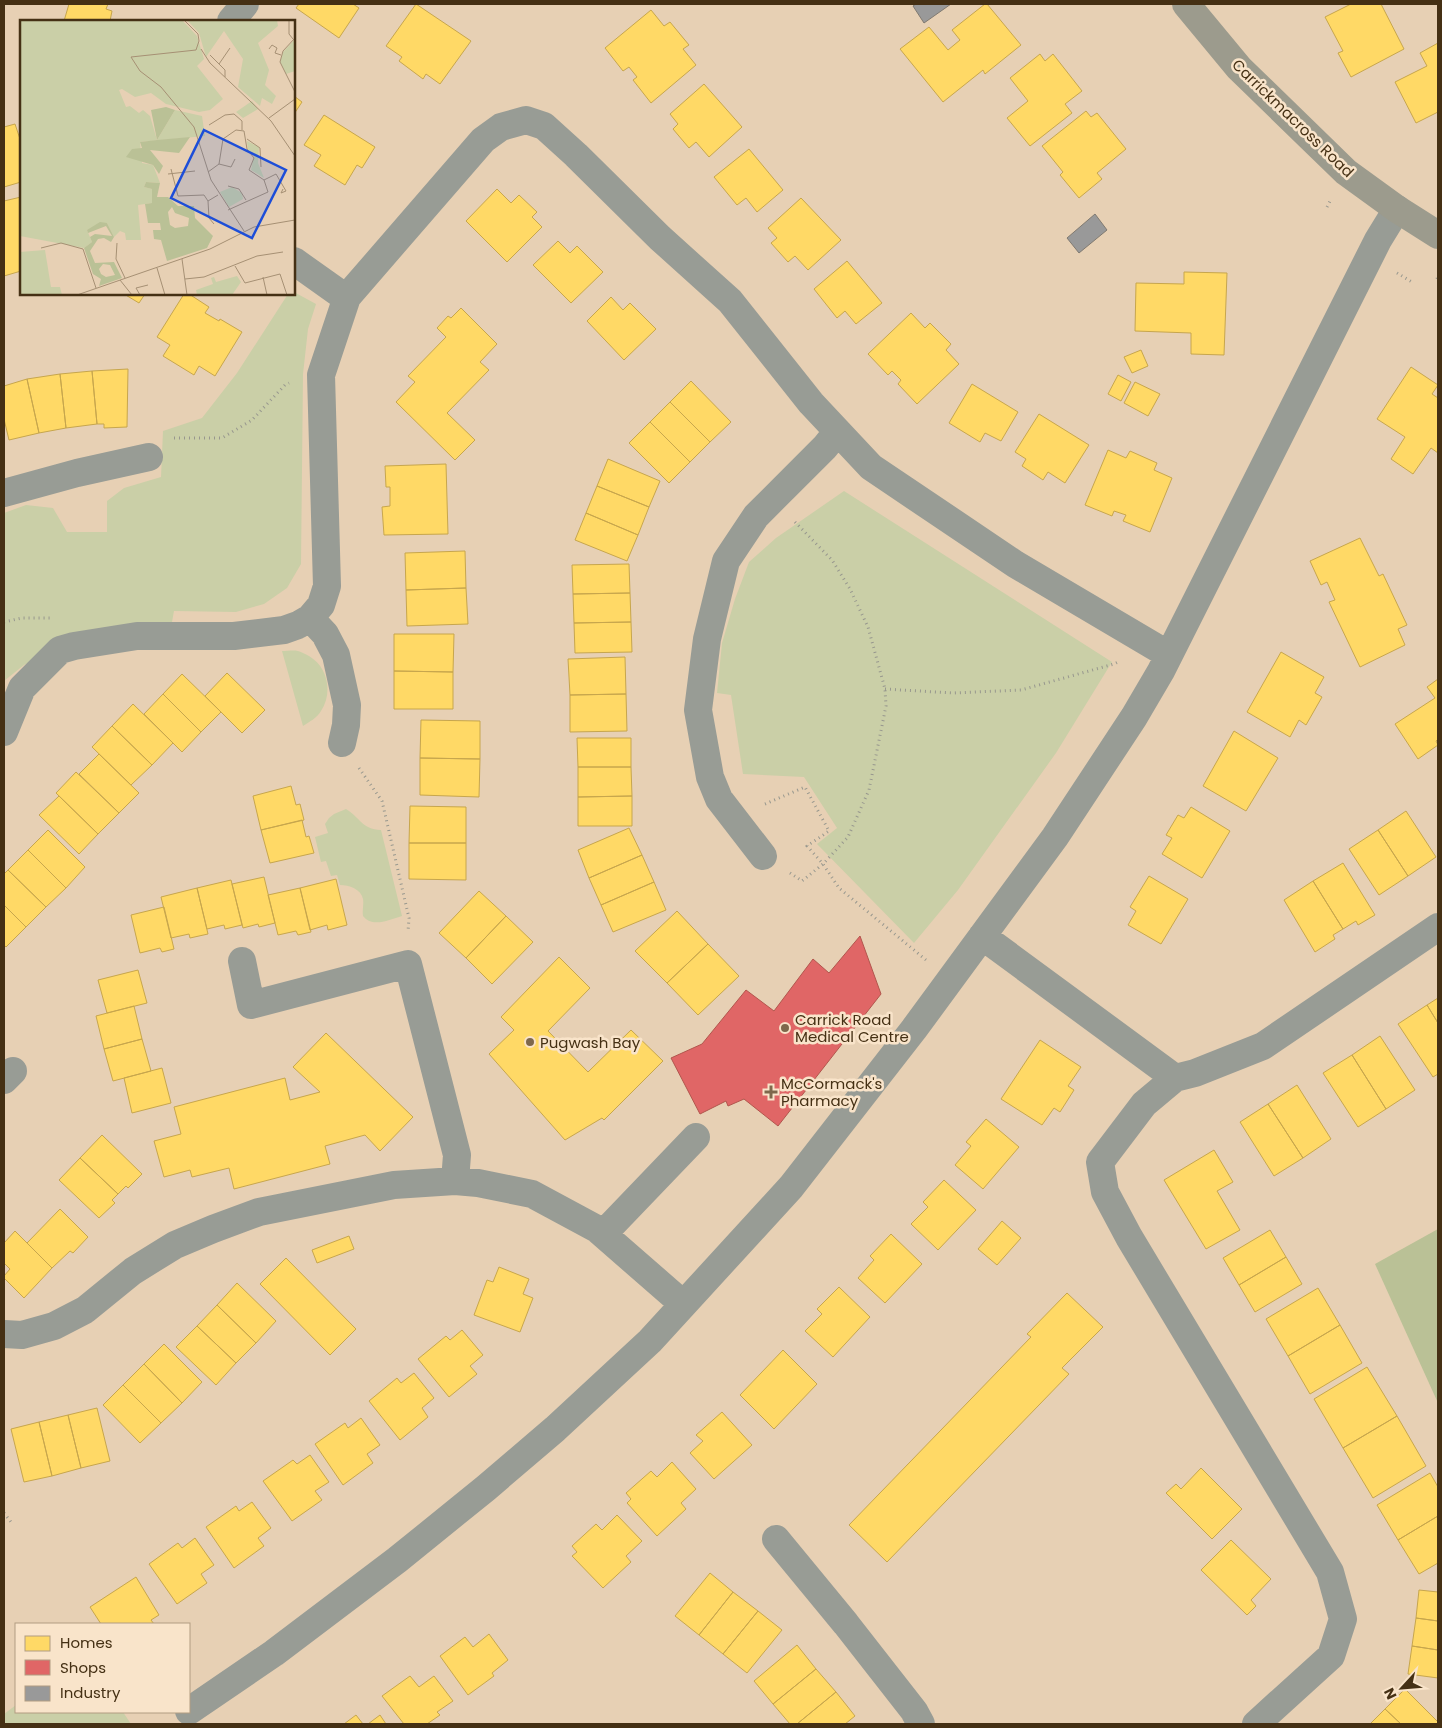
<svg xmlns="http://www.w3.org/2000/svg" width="1442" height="1728" font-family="Poppins,sans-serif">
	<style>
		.green { fill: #cacfa7 }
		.forest { fill: #bac196 }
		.homes { fill: #ffd966; stroke: #c7a64d }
		.shops { fill: #e06666; stroke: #b2564d }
		.industry { fill: #999; stroke: #807a71 }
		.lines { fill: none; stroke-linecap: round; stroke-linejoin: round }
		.path { stroke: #97978e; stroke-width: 3; stroke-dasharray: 1 4; stroke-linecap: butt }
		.minor { stroke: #989c95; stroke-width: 28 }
		.major { stroke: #9c9b8d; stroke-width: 28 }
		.poi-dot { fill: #7e684c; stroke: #f9e4ca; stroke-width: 2 }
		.labels { text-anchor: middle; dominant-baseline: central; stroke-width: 5; stroke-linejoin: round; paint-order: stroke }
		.street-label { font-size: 15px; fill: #453014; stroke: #f9e4ca }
		.poi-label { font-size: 15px; fill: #453014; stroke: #f9e4ca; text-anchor: start }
		.inset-road { fill: none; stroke: #a69074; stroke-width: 1 }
		.view { fill: #1d4ed8; fill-opacity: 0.15; stroke: #1d4ed8; stroke-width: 2.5 }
		.inset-edge { fill: none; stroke: #453014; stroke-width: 2.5 }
	</style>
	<rect width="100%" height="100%" fill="#e7d0b4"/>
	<path class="green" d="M294 292 316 304 308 329 303 374 301 564 287 588 264 604 236 612 174 611 172 622 54 649 24 665 4 681V513L26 505 53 508 67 532H107V501L124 488 161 477 163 431 202 418 237 373 288 294H294Z
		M844 491 1112 662 1056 753 958 890 914 943 817 844 837 828 804 777 743 774 731 695 717 693 722 643 735 599 749 562 776 538Z
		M282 651C288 651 293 650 298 651 302 652 305 654 309 656 328 667 333 693 321 711 317 718 309 722 303 726Z
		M346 809C361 818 361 829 381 830L402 916C389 920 372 928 363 916 362 910 364 905 363 899 361 889 349 885 340 885L337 875 331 876 326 861 321 862 315 837 328 833 325 824 329 818 334 814Z
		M16 1705V1712H123L131 1724H4V1714Z"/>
	<path class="forest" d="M1438 1229V1403L1375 1264Z"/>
	<path class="homes" d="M69 4H108L106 9 112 11 110 21H64Z
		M299 4H353L359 8 339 38 296 8Z
		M416 4 471 41 440 84 426 74 423 79 399 61 402 57 386 46Z
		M985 4H987L1021 45 985 74 983 70 943 102 900 49 929 27 948 50 960 40 952 30Z
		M1351 4H1381L1404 49 1351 77 1338 53 1343 51 1325 17Z
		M651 10 664 26 670 22 689 45 683 49 696 65 651 103 633 80 637 77 629 67 623 71 605 48Z
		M1438 43V112L1416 123 1395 82 1427 66 1420 53Z
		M1040 54 1045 61 1053 54 1082 91 1065 104 1072 113 1030 146 1007 118 1028 101 1010 78Z
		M704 84 742 127 709 157 696 142 689 148 673 129 678 124 670 114Z
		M294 96 302 102 294 114Z
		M1086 111 1091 117 1097 113 1126 149 1097 173 1102 179 1079 198 1060 175 1063 172 1042 146Z
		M324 115 375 147 362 168 357 165 345 185 314 166 321 155 304 145Z
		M15 124 21 142V182L4 187V127Z
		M749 149 783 190 757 212 746 198 737 205 714 177Z
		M497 189 511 203 519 195 537 212 532 217 542 227 507 262 466 221Z
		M21 197V271L4 276V201Z
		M801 198 841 240 808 270 795 256 788 262 771 243 777 238 768 228Z
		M558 241 570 253 577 246 603 272 571 303 533 265Z
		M847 261 882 303 856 324 845 311 837 318 814 289Z
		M1184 272 1227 273 1224 355 1191 354V333L1135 331 1136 283 1184 284Z
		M124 294H145L139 303Z
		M184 294H189L209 307 205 313 219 321 220 319 242 332 215 376 199 366 194 375 163 356 170 345 157 337Z
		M611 297 623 310 630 303 656 329 624 360 587 321Z
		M461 308 497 344 480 362 489 370 447 413 475 440 455 460 396 402 415 382 408 376 446 337 437 328 448 316 451 318Z
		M911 313 925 328 930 323 951 344 946 350 959 364 917 404 898 384 901 380 892 371 888 375 868 354Z
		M1141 350 1148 366 1132 373 1124 357Z
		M1411 367 1438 385 1432 394 1438 398V453L1431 448 1413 474 1391 459 1405 437 1377 419Z
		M128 369 127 427 104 428V424H97L92 371Z
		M92 371 97 424 66 428 60 374Z
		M60 374 66 428 39 433 27 379Z
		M1118 375 1131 382 1121 401 1108 394Z
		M27 379 39 433 9 440 4 419V386Z
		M691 381 731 422 710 442 670 402Z
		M1135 382 1160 394 1148 416 1124 403Z
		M972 384 1018 412 1001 441 985 433 980 442 949 423Z
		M670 402 710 442 690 462 650 422Z
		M1039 414 1089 445 1065 483 1048 472 1043 480 1022 466 1026 459 1015 452Z
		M650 422 690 462 669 483 629 443Z
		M1108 450 1126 458 1130 451 1157 463 1154 470 1172 478 1150 532 1123 521 1126 515 1114 511 1112 516 1085 505Z
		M608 459 660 481 649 507 597 486Z
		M446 464 448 534 384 535 382 507 390 506V487H386L385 466Z
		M597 486 649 507 638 535 586 513Z
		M586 513 638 535 627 561 575 540Z
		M1360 538 1379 576 1383 574 1407 625 1398 629 1405 645 1360 667 1329 602 1335 600 1327 582 1321 585 1310 561Z
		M465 551 466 588 406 590 405 553Z
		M629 564 630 593 573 594 572 565Z
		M466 588 468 624 407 626 406 590Z
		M630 593 631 622 574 623 573 594Z
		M631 622 632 652 575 653 574 623Z
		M394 634H454L453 672 394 671Z
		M1281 652 1324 677 1315 693 1322 697 1306 725 1299 720 1290 737 1247 712Z
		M625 657 626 694 570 695 568 659Z
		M394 671 453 672V709H394Z
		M227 673 265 710 242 733 205 696Z
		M182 674 221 712 201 732 163 694Z
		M1438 679V739L1436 741 1438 745 1418 759 1395 724 1435 698 1427 687Z
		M163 694 201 732 182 752 144 714Z
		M626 694 627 731 570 732V695Z
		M133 704 173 743 152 765 112 726Z
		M421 720 480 721V759L420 758Z
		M112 726 152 765 131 785 92 747Z
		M1234 731 1278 758 1246 811 1203 786Z
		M577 738H631V767H578Z
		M99 754 139 793 119 813 79 774Z
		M420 758 480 759 479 797 420 795Z
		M578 767H631L632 796 578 797Z
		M76 772 119 813 98 834 56 793Z
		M291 786 296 805 300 804 304 820 261 830 253 796Z
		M59 796 98 834 79 854 39 815Z
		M632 796V826H578V797Z
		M410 806 466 807V843H409Z
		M1191 807 1230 831 1202 878 1162 854 1172 838 1166 835 1178 815 1184 818Z
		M1406 811 1436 857 1408 876 1378 830Z
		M302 820 306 837 309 836 314 853 270 863 261 830Z
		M629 828 642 855 589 878 578 850Z
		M48 830 85 867 66 888 28 850Z
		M1378 830 1408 876 1379 895 1349 849Z
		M409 843H466V880L409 879Z
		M28 850 66 888 46 907 8 870Z
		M642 855 654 882 601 905 589 878Z
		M1343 863 1375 915 1358 925 1356 921 1343 929 1313 881Z
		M8 870 46 907 26 927 4 905V874Z
		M1149 876 1188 899 1161 944 1128 925 1136 911 1130 907Z
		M264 877 275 923 259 927 258 924 243 928 232 884Z
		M336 879 347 925 328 930 327 925 310 930 300 888Z
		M231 880 242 925 225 929 224 925 207 929 197 888Z
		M1313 881 1343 929 1333 935 1335 939 1315 952 1284 900Z
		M654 882 666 910 613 932 601 905Z
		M197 888 208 934 190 938 189 934 171 938 161 897Z
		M300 888 311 932 298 935 296 931 278 935 268 895Z
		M479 891 506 916 466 958 439 933Z
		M4 905 26 927 6 947 4 945Z
		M164 907 174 949 162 952 160 948 140 953 131 915Z
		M677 911 708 944 667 983 635 951Z
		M506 916 533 942 492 984 466 958Z
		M708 944 739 976 698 1015 667 983Z
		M559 957 590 988 548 1031 588 1072 631 1030 663 1061 604 1120 602 1118 565 1140 489 1054 514 1030 501 1017Z
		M138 970 147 1003 107 1013 98 980Z
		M1438 998V1023L1427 1005Z
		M1427 1005 1438 1023V1074L1433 1077 1398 1024Z
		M134 1006 142 1039 104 1049 96 1016Z
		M326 1033 413 1117 380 1151 365 1135 325 1146 330 1164 234 1189 229 1168 192 1177 190 1170 164 1177 154 1141 181 1134 174 1107 285 1078 290 1100 320 1092 293 1067Z
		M1380 1036 1415 1090 1386 1109 1352 1055Z
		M142 1039 151 1071 113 1081 104 1049Z
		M1040 1040 1081 1067 1068 1086 1074 1090 1060 1112 1054 1108 1042 1125 1001 1099Z
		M1352 1055 1386 1109 1358 1127 1323 1073Z
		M162 1068 171 1103 132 1113 124 1078Z
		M1297 1085 1331 1139 1303 1158 1268 1104Z
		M1268 1104 1303 1158 1274 1176 1240 1122Z
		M986 1119 1019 1147 983 1189 955 1165 971 1146 966 1142Z
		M102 1135 142 1174 128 1188 126 1186 118 1194 80 1158Z
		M1214 1150 1233 1182 1217 1191 1240 1230 1206 1249 1164 1180Z
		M80 1158 118 1194 112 1200 115 1203 99 1218 59 1180Z
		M944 1180 976 1210 938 1250 911 1224 928 1207 923 1202Z
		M60 1209 88 1237 73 1253 70 1251 52 1268 27 1243Z
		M1002 1221 1021 1238 997 1265 978 1249Z
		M1270 1230 1286 1257 1239 1285 1223 1258Z
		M15 1231 52 1268 24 1298 4 1278V1276L10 1269 4 1263V1243Z
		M891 1234 922 1264 885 1303 858 1278 874 1260 870 1256Z
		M349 1236 354 1249 317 1263 312 1250Z
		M1286 1257 1302 1284 1255 1312 1239 1285Z
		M286 1258 356 1329 330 1355 260 1284Z
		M499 1267 529 1279 523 1294 533 1298 520 1332 474 1315 487 1280 493 1282Z
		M237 1283 276 1321 256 1343 217 1305Z
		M839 1287 870 1317 833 1357 805 1331 822 1314 817 1309Z
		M1318 1288 1340 1325 1288 1356 1266 1319Z
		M1067 1293 1103 1327 1062 1368 1069 1374 887 1562 849 1525 1031 1337 1027 1334Z
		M217 1305 256 1343 236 1363 197 1326Z
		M1340 1325 1362 1363 1310 1394 1288 1356Z
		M197 1326 236 1363 216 1385 176 1347Z
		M462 1330 483 1355 470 1366 477 1374 449 1397 418 1359 446 1336 450 1340Z
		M164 1344 202 1382 182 1403 144 1364Z
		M783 1350 817 1384 774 1429 740 1395Z
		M144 1364 182 1403 161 1423 123 1385Z
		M1367 1367 1397 1416 1343 1448 1314 1399Z
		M414 1373 434 1398 422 1408 428 1417 400 1440 369 1401 397 1378 401 1383Z
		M123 1385 161 1423 140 1443 103 1405Z
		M97 1408 110 1461 81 1468 68 1415Z
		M722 1412 752 1445 714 1479 690 1453 703 1441 696 1435Z
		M68 1415 81 1468 52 1476 39 1422Z
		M1397 1416 1426 1466 1373 1498 1343 1448Z
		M361 1418 380 1445 367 1454 373 1463 343 1485 315 1444 345 1423 348 1428Z
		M39 1422 52 1476 24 1482 11 1429Z
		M310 1455 329 1482 315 1491 322 1500 292 1521 263 1481 293 1460 297 1464Z
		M672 1462 696 1489 681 1503 686 1509 657 1536 627 1503 631 1499 626 1493 651 1471 657 1477Z
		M1201 1468 1242 1509 1212 1539 1166 1493 1176 1484 1181 1489Z
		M1430 1473 1438 1487V1516L1398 1540 1377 1505Z
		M252 1502 271 1528 258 1538 264 1546 234 1568 206 1527 236 1506 239 1511Z
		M617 1515 642 1541 626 1556 631 1562 603 1588 572 1556 577 1552 572 1546 596 1524 602 1530Z
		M1438 1516V1563L1419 1574 1398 1540Z
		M195 1538 214 1565 201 1574 207 1583 177 1604 149 1564 178 1543 182 1548Z
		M1231 1540 1271 1579 1251 1600 1256 1606 1247 1615 1201 1570Z
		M710 1573 733 1592 699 1635 675 1616Z
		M136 1577 159 1615 151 1620 154 1624H101L90 1607Z
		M1419 1590 1438 1592V1621L1416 1618Z
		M733 1592 758 1611 723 1654 699 1635Z
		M758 1611 782 1630 747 1673 723 1654Z
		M1416 1618 1438 1621V1650L1412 1646Z
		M489 1634 508 1660 492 1673 494 1676 468 1695 440 1656 465 1637 473 1647Z
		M797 1645 816 1669 773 1704 754 1681Z
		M1412 1646 1438 1650V1678L1408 1674Z
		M816 1669 836 1692 797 1724H790L773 1704Z
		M410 1676 419 1687 434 1676 453 1701 437 1712 440 1715 427 1724H404L382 1696Z
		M1405 1689 1438 1722V1724H1401L1385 1709Z
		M836 1692 855 1716 845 1724H797Z
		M1385 1709 1401 1724H1370Z
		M356 1715 363 1724H344Z
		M380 1715 386 1724H368Z"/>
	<path class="shops" d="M860 936 881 994 778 1126 744 1099 728 1106 726 1101 700 1114 671 1058 702 1044 746 990 774 1011 813 959 829 973Z"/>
	<path class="industry" d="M916 4H951L924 23 913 6Z
		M1095 214 1107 230 1079 253 1067 238Z"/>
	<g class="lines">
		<path class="path" d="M1327 207 1331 199
			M1397 273 1412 282
			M1437 279 1438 276
			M174 438H222L252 420 285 385 289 383
			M4 622 22 618H50
			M885 689 953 693 1021 690 1114 664 1118 662
			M359 768 382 801 409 918 408 932
			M765 804 805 787 829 831 807 846 823 864 839 888 926 960
			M790 873 802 881 823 864 848 837 869 790 886 706 885 689 868 627 850 589 832 560 795 522
			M4 1513 11 1522"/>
		<path class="minor" d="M231 21 245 4
			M294 261 339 293 347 297
			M4 493 77 473 149 457
			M310 618 325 634 336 655 347 705 346 725 342 743
			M4 732 22 688 60 650 74 646 137 636H234L284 630 298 625 310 618 321 605 327 586 321 375 347 297 483 140 501 127 526 120 544 126 576 155 660 238 730 301 811 403 871 467 1015 564 1169 655
			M763 856 719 799 710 777 698 710 707 639 726 561 756 516 825 447 837 432
			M982 936 1175 1078 1144 1104 1100 1162 1105 1192 1129 1237 1330 1572 1343 1619 1331 1656 1256 1724
			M242 961 251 1005 408 964 457 1155 455 1181
			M1175 1078 1195 1073 1263 1046 1438 927
			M4 1080 13 1071
			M603 1234 696 1137
			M4 1334 22 1335 54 1326 85 1310 133 1271 175 1245 213 1229 259 1212 394 1185 455 1181 478 1183 532 1194 597 1229 683 1304
			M776 1539 846 1624 914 1711 921 1724
			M189 1711 274 1653 397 1560 486 1488 555 1429 650 1341 791 1187 914 1029 1055 837 1134 717 1161 671 1378 240 1397 209"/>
		<path class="major" d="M1186 4 1239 68 1346 172 1397 209 1438 235"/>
	</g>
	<g class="poi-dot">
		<circle cx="785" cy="1028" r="5"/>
		<circle cx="530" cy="1042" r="5"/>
		<path d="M768.5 1084.5h5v5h5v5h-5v5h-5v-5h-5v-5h5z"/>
	</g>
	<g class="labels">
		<g class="street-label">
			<text transform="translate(1293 118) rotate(44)">Carrickmacross Road</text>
		</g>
		<g class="poi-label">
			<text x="795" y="1019">Carrick Road<tspan x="795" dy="17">Medical Centre</tspan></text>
			<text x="540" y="1042">Pugwash Bay</text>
			<text x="781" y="1083">McCormack's<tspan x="781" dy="17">Pharmacy</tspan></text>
		</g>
	</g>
	<g transform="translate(20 20)">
		<rect width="275" height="275" fill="#e7d0b4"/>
		<path d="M0 0H162L177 16 184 39 177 46 203 79 190 90 179 92 146 84 131 73 115 77 102 69 99 70 106 87 110 86 119 93 123 90 130 96 137 120 155 90 182 96 185 116 120 122 122 143 133 145 140 163 126 162 124 167 132 169V183L118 185 121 220H106L105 213 100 211 94 217 87 203 67 210 72 222 64 228 0 216ZM167 0H257L258 6 238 23 249 50 245 65 256 76 252 84 242 78 240 86 218 67 223 39 204 11 186 37 179 13ZM275 19V51L266 54 260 42 263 32ZM232 81 238 89 223 98 216 92ZM227 121 239 127 238 143 244 158 231 150 234 136 228 130ZM212 167 222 173 223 179 209 187 200 172ZM25 230 31 267H40L42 275H0V232ZM217 256 221 262 212 275H177L176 270 193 264 191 258 194 257 196 262Z" fill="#cacfa7"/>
		<path d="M146 87 155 90 137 120 170 117 159 133 130 130 143 146 139 154 133 145 106 137 112 129 122 128 120 122 137 120 131 90ZM126 162 140 163 137 177H148L158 186H174L175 198 193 216 187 228 147 241 141 220 134 219 133 210H141L140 203H128L125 184 132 183V169L124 167ZM152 187 155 193 169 198 168 206 155 208 150 205 148 192ZM80 202 87 203 94 217 91 222 84 218 78 219 70 231 75 243 94 242 102 258 79 266 81 259 73 254 64 228 72 222 70 217 75 214 92 216 86 206 68 213 67 210ZM83 244 90 245 95 255 86 257 81 254 79 249Z" fill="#bac196" fill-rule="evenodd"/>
		<path class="inset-road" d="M164 0 178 14 179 21 176 30 111 37 120 51 141 67 174 107 191 160 224 211M269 0V14L273 19M275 18 263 31 260 42 275 72M181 29 190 43 251 101 275 136M249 29 252 25 257 28 255 33 261 35M190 35 205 50V57M199 44 210 28M249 98 275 79M189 105 205 95 214 94 222 101V110M227 119 240 128 241 147M199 144 211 147 215 139M151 149 158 176 184 175 188 181 198 175M188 152 199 144 203 119 216 110 224 111 227 129 234 138 229 150 244 160 248 172 208 190M148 154 175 151M244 160 256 154 266 171 261 173 263 169M208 166 219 169 226 180M188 181 189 198 194 204M97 223 96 239 105 258M21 228 41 223 63 229 76 268M162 239 167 275M215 246 225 263 260 254 267 275M137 248 145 275M243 257 247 275M165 259 184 257 237 236 263 232M100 260 112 275M57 275 190 229 234 207 275 200M120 275 116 268 128 265"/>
		<path class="view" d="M184 110 266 150 232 218 151 178Z"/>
		<rect width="275" height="275" class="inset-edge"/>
	</g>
	<rect width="1442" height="1728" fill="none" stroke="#453014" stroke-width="10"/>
	<rect x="15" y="1623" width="175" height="90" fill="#f9e4ca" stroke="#b19c81"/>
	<rect x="25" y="1636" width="25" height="15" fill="#ffd966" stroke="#b19c81"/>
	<text x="60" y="1648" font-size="15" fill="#453014">Homes</text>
	<rect x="25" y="1660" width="25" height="15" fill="#e06666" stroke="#b19c81"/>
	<text x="60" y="1673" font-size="15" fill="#453014">Shops</text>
	<rect x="25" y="1686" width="25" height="15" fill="#999999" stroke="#b19c81"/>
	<text x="60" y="1698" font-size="15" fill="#453014">Industry</text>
	<g transform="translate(1402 1688) rotate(244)" stroke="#f9e4ca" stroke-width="4" paint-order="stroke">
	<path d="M0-4L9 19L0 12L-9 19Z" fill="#453014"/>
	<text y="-8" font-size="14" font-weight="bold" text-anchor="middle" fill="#453014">N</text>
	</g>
</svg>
